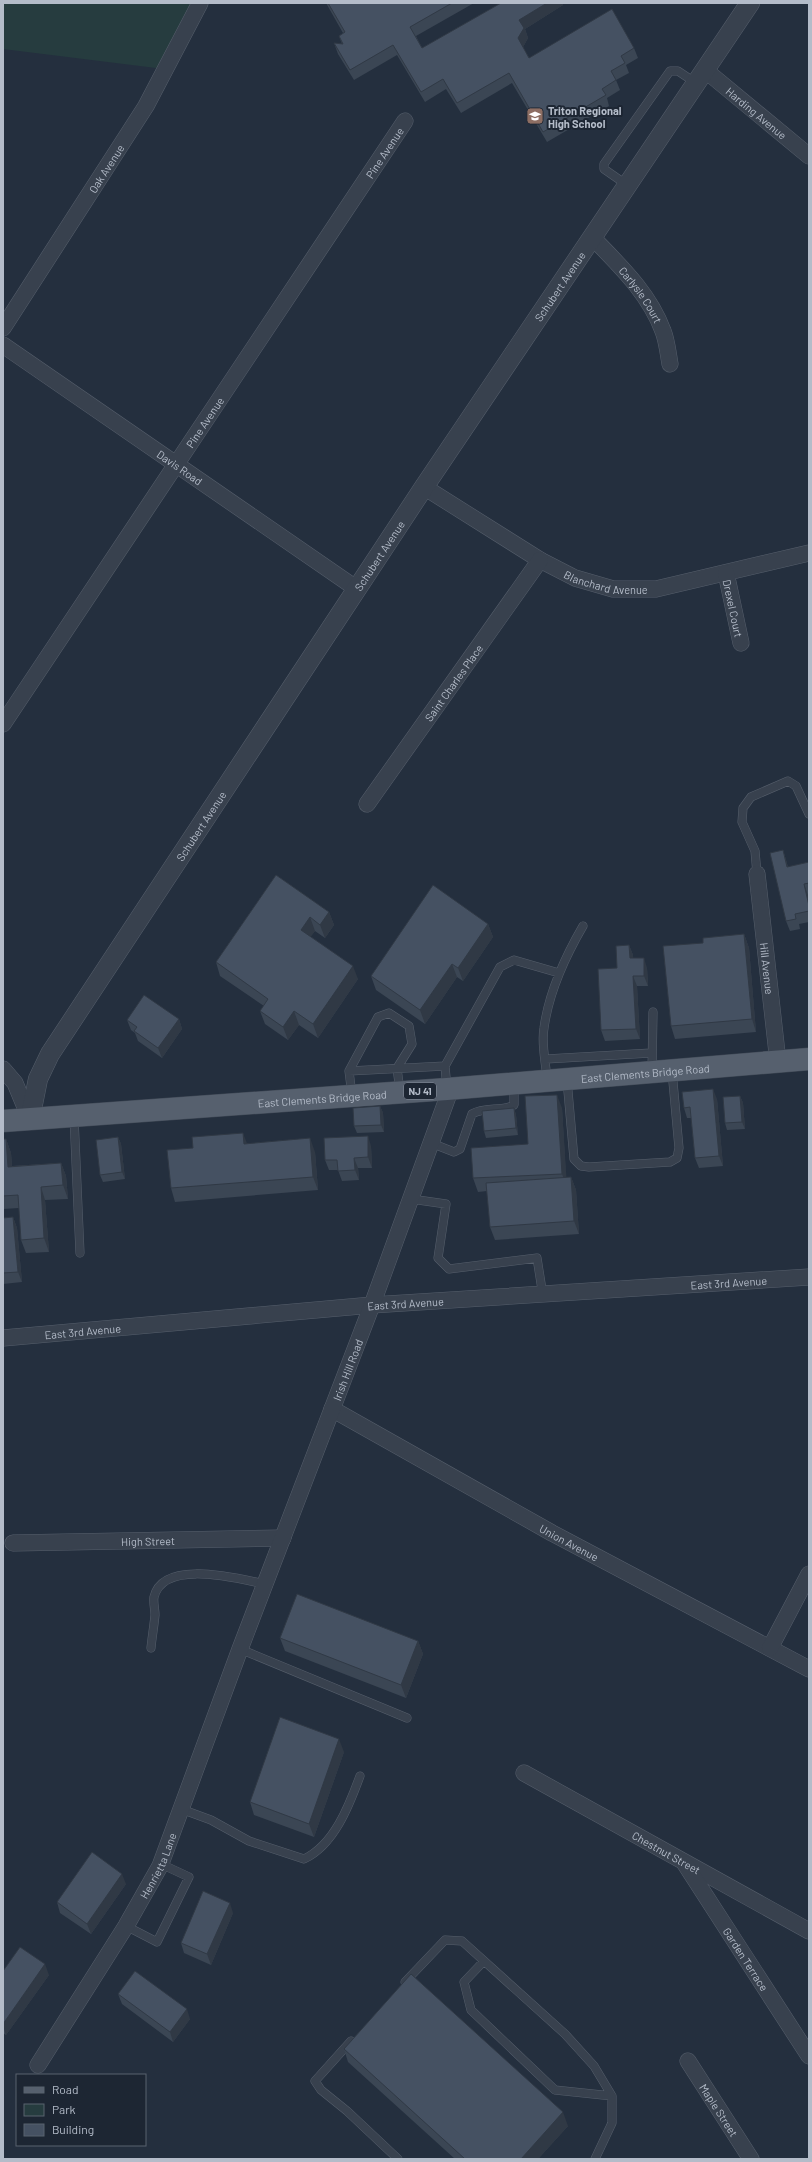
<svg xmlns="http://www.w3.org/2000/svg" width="812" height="2162" font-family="Barlow,sans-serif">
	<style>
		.green { fill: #263c3f }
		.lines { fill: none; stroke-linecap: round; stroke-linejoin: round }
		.service-casing { stroke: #565f6c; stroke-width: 9 }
		.minor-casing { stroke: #565f6c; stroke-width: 17 }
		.tertiary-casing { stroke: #565f6c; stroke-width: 20 }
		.primary-casing { stroke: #414a57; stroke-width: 23 }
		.service { stroke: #38414e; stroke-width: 8 }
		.minor { stroke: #38414e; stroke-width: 16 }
		.tertiary { stroke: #38414e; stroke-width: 19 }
		.primary { stroke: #56606e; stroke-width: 22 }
		.wall { fill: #3b4654 }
		.shaded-wall { fill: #303945 }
		.building { fill: #455162; stroke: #303945 }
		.labels { text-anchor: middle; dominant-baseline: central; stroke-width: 4; stroke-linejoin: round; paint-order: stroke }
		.shield { fill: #1d2633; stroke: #878f9c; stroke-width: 1 }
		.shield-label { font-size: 10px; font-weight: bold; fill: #b4bcc9 }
		.poi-label { font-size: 11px; font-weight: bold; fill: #b4bcc9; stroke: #1d2633; text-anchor: start }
		.street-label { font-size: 11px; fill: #b4bcc9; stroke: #1d2633 }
	</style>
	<rect width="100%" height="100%" fill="#242f3e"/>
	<path class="green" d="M3 3H200L164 69 3 49Z"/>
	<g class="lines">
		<g class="service-casing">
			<path id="service" d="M627 185 604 169V164L670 71H678L696 83
				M757 874 755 851 742 822 743 808 751 797 788 781 796 786 809 814
				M546 1059 651 1053
				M349 1071 445 1066
				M652 1071 653 1012
				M547 1080C546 1063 541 1044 544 1028 549 991 565 957 583 926
				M567 1080 574 1159 581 1166 589 1167 670 1162 677 1158 679 1148 672 1071
				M447 1089 445 1066 500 967 514 960 559 973
				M352 1095 349 1071 378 1017 389 1013 409 1026 412 1044 397 1068 400 1091
				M74 1117 80 1253
				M431 1143 454 1152 460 1149 472 1114C486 1106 501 1112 514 1105V1084
				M411 1199 446 1204 438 1258 449 1269 537 1258 543 1296
				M151 1648C152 1637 154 1626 155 1615 155 1609 153 1602 154 1597 163 1558 239 1579 265 1584
				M240 1649 407 1718
				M181 1809 211 1820 249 1841 304 1859C334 1845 349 1806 360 1776
				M126 1926 157 1942 189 1877 161 1864
				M484 1961 464 1982 471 2010 555 2090 612 2096
				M405 1982 445 1940 462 1941 565 2034 594 2066 612 2096V2123L595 2159
				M351 2041 315 2081 321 2090 347 2111 398 2159"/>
		</g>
		<g class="minor-casing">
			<g id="minor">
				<path id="s1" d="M705 70 809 156"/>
				<path id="s2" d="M592 237C619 265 649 293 663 331 667 341 668 353 670 364"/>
				<path id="s3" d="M3 328 146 106 200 3"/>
				<path id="s4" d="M3 345 357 589"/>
				<path id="s5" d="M424 487 540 560 575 578 613 589H656L809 553"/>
				<path id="s6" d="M726 573 741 643"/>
				<path id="s7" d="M3 724 405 121"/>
				<path id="s8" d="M367 804 540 560"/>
				<path id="s9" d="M757 874 778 1062"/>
				<path d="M3 1069 15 1083 30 1119"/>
				<path id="s10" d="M3 1338 372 1305 809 1277"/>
				<path id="s11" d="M332 1409 552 1533 809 1669"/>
				<path id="s12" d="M13 1543 283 1538"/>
				<path d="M770 1648 809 1574"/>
				<path id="s13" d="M524 1773 809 1931"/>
				<path id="s14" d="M685 1864 809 2056"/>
				<path id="s15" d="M688 2061 751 2159"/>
				<path id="s16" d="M38 2065 126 1926 160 1866 240 1649 372 1305 451 1088"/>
			</g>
		</g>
		<g class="tertiary-casing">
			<g id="tertiary">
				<path id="s17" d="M30 1119 38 1079 50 1054 424 487 750 3"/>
			</g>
		</g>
		<g class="primary-casing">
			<g id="primary">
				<path id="s18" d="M3 1121 447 1089 809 1059"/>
			</g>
		</g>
		<use href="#service" class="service"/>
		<use href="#minor" class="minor"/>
		<use href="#tertiary" class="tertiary"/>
		<use href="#primary" class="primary"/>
	</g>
	<path class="wall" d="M326 3H474L416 36 422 48 501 3H562L563 5 525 29 528 38 523 47 529 58 634 48 638 58 626 65 629 73 616 80 620 90 607 98 609 106 547 142 512 83 461 113 446 89 425 102 397 55 354 80 338 54 334 43 342 44 339 36 343 33Z
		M783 850 786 860 788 867 809 862V894L808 895 809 900V922L799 924 800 929 790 931 786 921Z
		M276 875 329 912 334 925 325 938 315 931 310 937 358 979 318 1038 299 1025 288 1040 265 1024 260 1011 264 1006 220 976 216 962Z
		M488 924 493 937 463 981 457 977 425 1024 376 990 371 976Z
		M744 934 749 948 756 1032 675 1039 671 1026 703 943Z
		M629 945 633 955V958L647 968 648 986H637L640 1039 605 1041 601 1030 617 968Z
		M179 1019 182 1029 162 1058 138 1041 135 1033 131 1030 127 1020Z
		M740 1096 743 1103 745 1129 727 1130 725 1123Z
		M717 1099 723 1166 699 1168 695 1158 691 1118H687L684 1108Z
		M380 1106 383 1113 384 1132 357 1133 354 1126Z
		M514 1108 516 1115 518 1135 486 1138 484 1131Z
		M562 1108 566 1177H571L576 1190 579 1234 495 1240 490 1227 487 1191 478 1192 473 1178 528 1144Z
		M118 1137 121 1144 125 1179 103 1182 100 1175Z
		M3 1139H6L11 1153 12 1166 61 1163 66 1176 68 1199 45 1200 49 1252 26 1253 21 1240 19 1208 3 1209Z
		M247 1143 315 1152 318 1190 175 1202 171 1188Z
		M371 1146 372 1168H358L359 1180 342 1181 338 1170H329L325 1160Z
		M13 1217 17 1228 22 1282 3 1284V1218Z
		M280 1638 418 1641 423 1654 406 1698 285 1651Z
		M344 1752 314 1837 254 1815 250 1802Z
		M126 1884 91 1934 60 1913 57 1902Z
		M233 1913 211 1965 184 1953 181 1943Z
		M3 1971 49 1975 6 2035 3 2033Z
		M118 1994 190 2019 173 2042 122 2004Z
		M344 2049 568 2126 538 2159H455L348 2062Z"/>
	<path class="shaded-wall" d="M547 3H562L563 5 525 29 528 38 522 49 518 38 519 20Z
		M783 850 786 860 790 878 787 867Z
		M804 884 808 895 809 900V906Z
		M329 912 334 925 325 938 320 925Z
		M310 917 315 931 306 943 301 930Z
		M488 924 493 937 463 981 458 968Z
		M744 934 749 948 756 1032 752 1019Z
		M629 945 633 955 634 969 630 958Z
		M644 958 647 968 648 986 644 976Z
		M452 964 457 977 425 1024 420 1010Z
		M353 966 358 979 318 1038 313 1024Z
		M633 976 637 986 640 1039 636 1029Z
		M294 1011 299 1025 288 1040 283 1027Z
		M179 1019 182 1029 162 1058 158 1048Z
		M713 1089 717 1099 723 1166 719 1156Z
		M557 1095 562 1108 567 1187 562 1174Z
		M740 1096 743 1103 745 1129 742 1122Z
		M380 1106 383 1113 384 1132 381 1125Z
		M514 1108 516 1115 518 1135 516 1128Z
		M243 1133 248 1146 244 1144Z
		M368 1136 371 1146 372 1168 368 1157Z
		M118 1137 121 1144 125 1179 122 1172Z
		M310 1138 315 1152 318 1190 313 1177Z
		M6 1139 11 1153 13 1180 8 1167Z
		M354 1158 358 1168 359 1180 355 1170Z
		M61 1163 66 1176 68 1199 63 1185Z
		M571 1177 576 1190 579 1234 574 1221Z
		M41 1187 45 1200 49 1252 44 1238Z
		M13 1217 17 1228 22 1282 18 1272Z
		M418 1641 423 1654 406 1698 401 1685Z
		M339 1739 344 1752 314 1837 309 1824Z
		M122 1874 126 1884 91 1934 87 1924Z
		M230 1903 233 1913 211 1965 207 1954Z
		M45 1964 49 1975 6 2035 3 2026V2024Z
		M187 2009 190 2019 173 2042 170 2032Z
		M563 2112 568 2126 538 2159H521Z"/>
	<path class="building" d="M328 3H452L410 27 422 48 501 3H547L519 20 524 28 518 38 529 58 612 9 634 48 621 56 625 63 611 71 616 80 602 89 606 95 543 132 509 73 457 103 443 79 421 92 393 45 350 70 334 43 343 44 339 36 345 32Z
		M783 850 787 867 809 862V883L804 884 809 906V911L795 914 796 919 786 921 770 853Z
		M276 875 329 912 320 925 310 917 301 930 353 966 313 1024 294 1011 283 1027 260 1011 268 999 216 962Z
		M433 885 488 924 458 968 452 964 420 1010 371 976Z
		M744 934 752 1019 671 1026 663 946 703 943V938Z
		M629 945 630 958H644V976H633L636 1029 601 1030 598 969 617 968 616 946Z
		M144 995 179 1019 158 1048 134 1031 137 1027 127 1020Z
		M713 1089 719 1156 695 1158 690 1107 684 1108 682 1092Z
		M557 1095 562 1174 473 1178 471 1148 528 1144 525 1096Z
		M740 1096 742 1122 725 1123 723 1097Z
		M380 1106 381 1125 354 1126 353 1108Z
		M514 1108 516 1128 484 1131 482 1111Z
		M243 1133 244 1144 310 1138 313 1177 171 1188 167 1150 193 1148 192 1137Z
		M368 1136V1157L354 1158 355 1170 338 1171 337 1160H325L324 1138Z
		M118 1137 122 1172 100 1175 96 1140Z
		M3 1139H6L8 1167 61 1163 63 1185 41 1187 44 1238 21 1240 18 1195 3 1196Z
		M571 1177 574 1221 490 1227 486 1183Z
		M13 1217 18 1272 3 1273V1218Z
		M297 1594 418 1641 401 1685 280 1638Z
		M280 1717 339 1739 309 1824 250 1802Z
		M92 1852 122 1874 87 1924 57 1902Z
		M203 1891 230 1903 207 1954 181 1943Z
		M20 1947 45 1964 3 2024V1971Z
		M135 1971 187 2009 170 2032 118 1994Z
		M411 1974 563 2112 521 2159H465L344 2049Z"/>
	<defs>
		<g id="school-square" transform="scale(0.9)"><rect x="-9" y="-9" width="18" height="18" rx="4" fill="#8d6e63" stroke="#1d2633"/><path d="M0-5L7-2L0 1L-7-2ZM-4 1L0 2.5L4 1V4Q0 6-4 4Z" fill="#fff"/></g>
	</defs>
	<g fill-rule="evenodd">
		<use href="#school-square" x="535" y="116"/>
	</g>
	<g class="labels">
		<rect class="shield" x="404" y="1083" width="32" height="16" rx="3"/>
		<g class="shield-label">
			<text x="420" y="1091">NJ 41</text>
		</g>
		<g class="poi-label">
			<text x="548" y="110">Triton Regional<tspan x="548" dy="13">High School</tspan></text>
		</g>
		<g class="street-label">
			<text stroke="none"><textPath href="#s1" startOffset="67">Harding Avenue</textPath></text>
			<text stroke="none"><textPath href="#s7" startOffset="687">Pine Avenue</textPath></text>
			<text stroke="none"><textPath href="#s3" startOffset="190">Oak Avenue</textPath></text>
			<text stroke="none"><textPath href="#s17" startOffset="990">Schubert Avenue</textPath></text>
			<text stroke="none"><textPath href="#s2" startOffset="76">Carlysle Court</textPath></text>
			<text stroke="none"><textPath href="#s7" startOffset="363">Pine Avenue</textPath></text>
			<text stroke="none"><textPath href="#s4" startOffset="215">Davis Road</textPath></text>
			<text stroke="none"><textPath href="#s17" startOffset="666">Schubert Avenue</textPath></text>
			<text stroke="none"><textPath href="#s5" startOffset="208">Blanchard Avenue</textPath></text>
			<text stroke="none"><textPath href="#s6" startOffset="36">Drexel Court</textPath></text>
			<text stroke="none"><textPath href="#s8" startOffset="149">Saint Charles Place</textPath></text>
			<text stroke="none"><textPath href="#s17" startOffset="342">Schubert Avenue</textPath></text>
			<text stroke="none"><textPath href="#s9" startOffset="95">Hill Avenue</textPath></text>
			<text stroke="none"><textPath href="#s18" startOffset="644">East Clements Bridge Road</textPath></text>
			<text stroke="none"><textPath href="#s18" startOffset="320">East Clements Bridge Road</textPath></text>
			<text stroke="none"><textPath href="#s10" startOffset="728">East 3rd Avenue</textPath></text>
			<text stroke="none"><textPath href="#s10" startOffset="404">East 3rd Avenue</textPath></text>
			<text stroke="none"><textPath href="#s10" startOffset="80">East 3rd Avenue</textPath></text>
			<text stroke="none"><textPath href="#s16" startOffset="764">Irish Hill Road</textPath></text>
			<text stroke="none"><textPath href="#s12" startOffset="135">High Street</textPath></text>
			<text stroke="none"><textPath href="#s11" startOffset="272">Union Avenue</textPath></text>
			<text stroke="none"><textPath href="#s13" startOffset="163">Chestnut Street</textPath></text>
			<text stroke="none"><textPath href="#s16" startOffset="233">Henrietta Lane</textPath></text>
			<text stroke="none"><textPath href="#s14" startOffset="113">Garden Terrace</textPath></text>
			<text stroke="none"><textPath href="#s15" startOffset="58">Maple Street</textPath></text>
		</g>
	</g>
	<rect width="812" height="2162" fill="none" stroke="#b4bcc9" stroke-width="8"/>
	<rect x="16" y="2074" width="130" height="72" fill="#1d2633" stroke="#59626f"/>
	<rect x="24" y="2087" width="20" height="6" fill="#56606e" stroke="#59626f"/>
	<text x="52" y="2094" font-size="12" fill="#b4bcc9">Road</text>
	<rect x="24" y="2104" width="20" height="12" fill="#263c3f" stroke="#59626f"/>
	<text x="52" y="2114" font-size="12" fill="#b4bcc9">Park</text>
	<rect x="24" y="2124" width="20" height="12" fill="#455162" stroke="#59626f"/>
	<text x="52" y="2134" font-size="12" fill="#b4bcc9">Building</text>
</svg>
